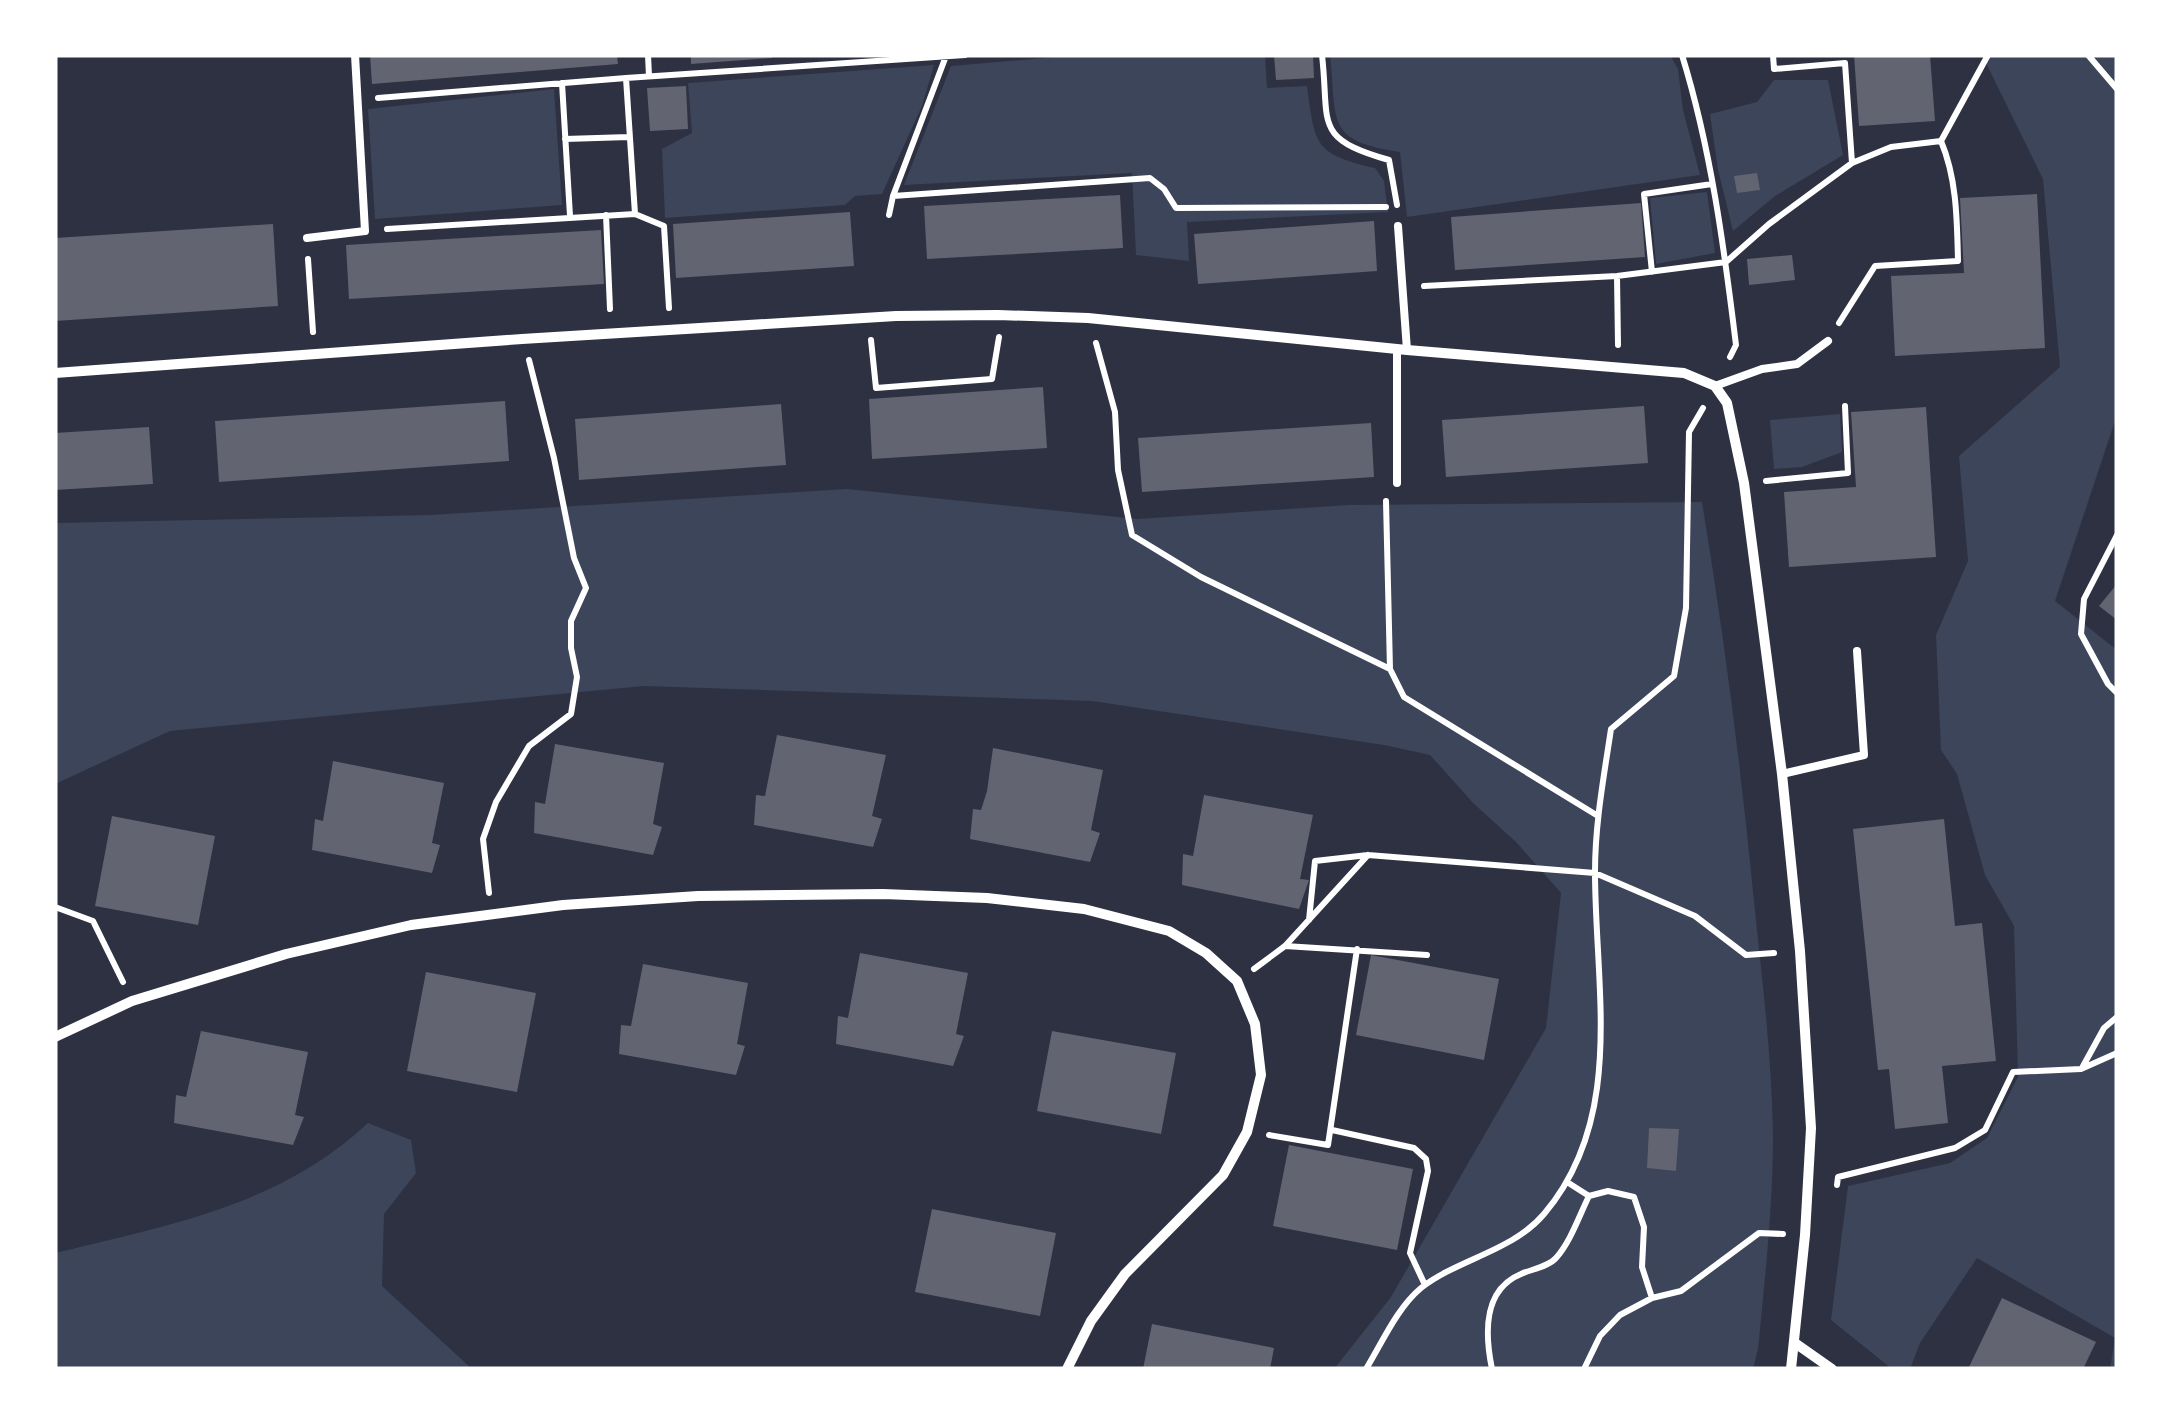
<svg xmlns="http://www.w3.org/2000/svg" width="2172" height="1424" font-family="'Roboto Serif',serif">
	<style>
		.green { fill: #3c4559 }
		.building { fill: #626471 }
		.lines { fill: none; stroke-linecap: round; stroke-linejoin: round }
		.path { stroke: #fff; stroke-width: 6 }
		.service { stroke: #fff; stroke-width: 8 }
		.minor { stroke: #fff; stroke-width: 10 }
	</style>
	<rect width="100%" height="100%" fill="#2d3142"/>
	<path class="green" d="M1079 55H1265L1267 88 1307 86C1315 145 1314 154 1375 168L1384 181 1388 212 1187 222 1189 261 1136 255 1132 173 904 185 951 66Z
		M1330 55H1670L1678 69 1683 110 1700 175 1407 217 1400 152C1325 141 1337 122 1330 55Z
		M1982 55H2117V415L2055 601 2117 650V1369H2110L2115 1338 1977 1258 1920 1343 1910 1369H1892L1831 1320 1848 1186 1950 1163 1987 1138 2018 1077 2014 926 1985 875 1957 774 1941 750 1936 635 1968 561 1959 456 2060 367 2043 179Z
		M934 65 922 106 882 194 855 196 845 205 665 218 662 149 692 133 688 83Z
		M1774 80H1828L1843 155 1775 196 1733 231 1718 170 1710 114 1757 102Z
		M554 89 562 205 375 219 368 109Z
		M1707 192 1715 253 1656 264 1650 198Z
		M1840 414 1842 452 1802 467 1774 469 1770 420Z
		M847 489 1137 519 1349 505 1702 502C1724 635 1741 768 1754 901 1762 979 1772 1058 1773 1136 1773 1208 1765 1278 1758 1349L1753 1369H1334L1391 1297 1546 1028 1561 893 1516 842 1474 804 1430 755 1384 745 1092 701 644 686 170 731 55 784V523L430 515Z
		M368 1123 411 1140 416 1173 384 1214 382 1286 472 1369H55V1253C169 1225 279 1206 368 1123Z"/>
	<path class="building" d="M370 55H617L618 64 372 84Z
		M691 55H772V58L691 64Z
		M1274 55H1313L1314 78 1276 80Z
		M1854 55H1930L1935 121 1859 126Z
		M686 86 688 129 650 131 647 88Z
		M1757 173 1760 190 1737 193 1734 176Z
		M2037 194 2045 348 1895 356 1891 276 1964 273 1960 198Z
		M1120 195 1123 248 927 259 924 206Z
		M1641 203 1645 257 1455 270 1451 217Z
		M850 212 854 266 676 278 673 224Z
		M1374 221 1377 271 1198 284 1194 234Z
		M273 224 278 306 55 321V238Z
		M601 230 604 284 349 299 346 245Z
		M1792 255 1795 280 1749 285 1747 259Z
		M1043 387 1047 448 872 459 869 399Z
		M505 401 509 461 219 482 215 421Z
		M781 404 786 465 579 480 575 419Z
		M1644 406 1648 463 1446 477 1442 420Z
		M1926 407 1936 557 1789 567 1784 492 1856 487 1851 412Z
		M1371 423 1374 477 1142 492 1138 438Z
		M149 427 153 484 55 490V433Z
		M2117 584V620L2099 606Z
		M777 735 886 755 872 816 882 819 873 847 754 825 756 795 765 796Z
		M555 744 664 763 653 824 662 827 653 855 534 833 535 802 545 804Z
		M993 748 1103 770 1091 830 1100 833 1090 862 970 839 973 809 981 810 987 791Z
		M333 761 444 783 432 843 440 845 432 873 312 850 315 819 323 821Z
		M1204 795 1313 815 1300 879 1309 880 1299 909 1182 885 1183 854 1193 856Z
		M112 816 215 836 198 925 95 906Z
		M1944 819 1955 926 1982 923 1996 1061 1942 1066 1948 1123 1895 1129 1889 1069 1878 1070 1853 829Z
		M860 953 968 973 956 1034 964 1036 953 1066 836 1044 838 1016 848 1018Z
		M1371 955 1499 979 1484 1060 1356 1035Z
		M643 964 748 983 737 1044 745 1046 736 1075 619 1054 621 1025 631 1026Z
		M426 972 536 993 517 1092 407 1071Z
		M201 1031 308 1052 295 1115 304 1117 293 1145 174 1123 176 1095 186 1097Z
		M1052 1031 1176 1053 1161 1134 1037 1111Z
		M1649 1128 1679 1129 1676 1171 1647 1168Z
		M1289 1145 1413 1169 1397 1250 1273 1226Z
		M932 1209 1056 1233 1040 1316 915 1292Z
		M2002 1298 2096 1342 2083 1369H1968Z
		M1152 1324 1274 1348 1270 1369H1143Z"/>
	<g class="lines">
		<path class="path" d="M648 55 649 76
			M1322 55C1330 124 1312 138 1389 160L1397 205
			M1682 55C1711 149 1724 247 1736 345L1730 357
			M1773 55 1774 69 1845 63 1852 163
			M2088 55 2117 89
			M626 78 635 214
			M562 83 570 216
			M378 98 626 78 965 55
			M565 139 629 137
			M893 196 1150 178 1164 189 1176 208 1386 207
			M606 215 610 309
			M889 215 893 196 946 56
			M387 229 635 214 664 226 669 308
			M308 259 313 332
			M1652 272 1644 194 1712 184
			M1617 276 1618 345
			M1424 286 1617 276 1726 262 1769 224 1852 163 1891 147 1941 141 1988 55
			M1839 323 1875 266 1958 261C1957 221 1957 179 1941 141
			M871 340 876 388 992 379 999 337
			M1096 343 1115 412 1118 470 1132 535 1201 577 1390 669 1404 697 1598 816
			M1766 481 1848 473 1845 406
			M1386 501 1390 669
			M2117 535 2084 599 2081 634 2108 684 2117 693
			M489 893 483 839 496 802 529 746 571 714 577 677 571 648V621L586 588 574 558 554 458 529 360
			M55 907 93 921 123 982
			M1309 920 1315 861 1368 855 1595 873 1695 916 1746 955 1774 953
			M1285 946 1427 955
			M1254 969 1285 946 1368 855
			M2082 1068 2104 1028 2117 1017
			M1332 1130 1414 1148 1426 1159 1428 1171 1410 1253 1425 1285
			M1269 1135 1328 1145 1357 949
			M1567 1182 1589 1196
			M1837 1185 1838 1177 1955 1148 1985 1130 2013 1072 2081 1069 2117 1053
			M1366 1369C1382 1343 1397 1308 1421 1288 1458 1259 1513 1251 1544 1214 1626 1117 1595 988 1595 872 1595 823 1604 776 1611 729L1674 676 1686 608 1689 432 1703 408
			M1492 1369C1485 1335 1482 1290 1521 1274 1532 1269 1548 1267 1556 1258 1571 1241 1579 1216 1589 1196L1608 1191 1634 1197 1644 1227 1642 1267 1652 1298
			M1584 1369 1600 1336 1620 1315 1652 1298 1681 1291 1759 1233 1783 1234"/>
		<path class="service" d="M1398 226 1407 350
			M307 238 365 231 355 55
			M1397 349V483
			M1715 386 1762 369 1797 364 1828 341
			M1782 774 1864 755 1857 651"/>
		<path class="minor" d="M55 373 522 339 896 316 998 315 1088 318 1407 350 1684 373 1715 386 1727 403 1744 483 1782 774 1800 951 1811 1128 1805 1235 1791 1369
			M55 1037 132 1001 286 954 411 925 563 905 698 896 883 894 987 898 1084 909 1169 931 1206 953 1237 981 1255 1024 1261 1075 1247 1132 1223 1175 1125 1274 1091 1321 1067 1369
			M1795 1343 1832 1369"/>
	</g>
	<rect width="2172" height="1424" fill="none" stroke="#ffffff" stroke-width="115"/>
</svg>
